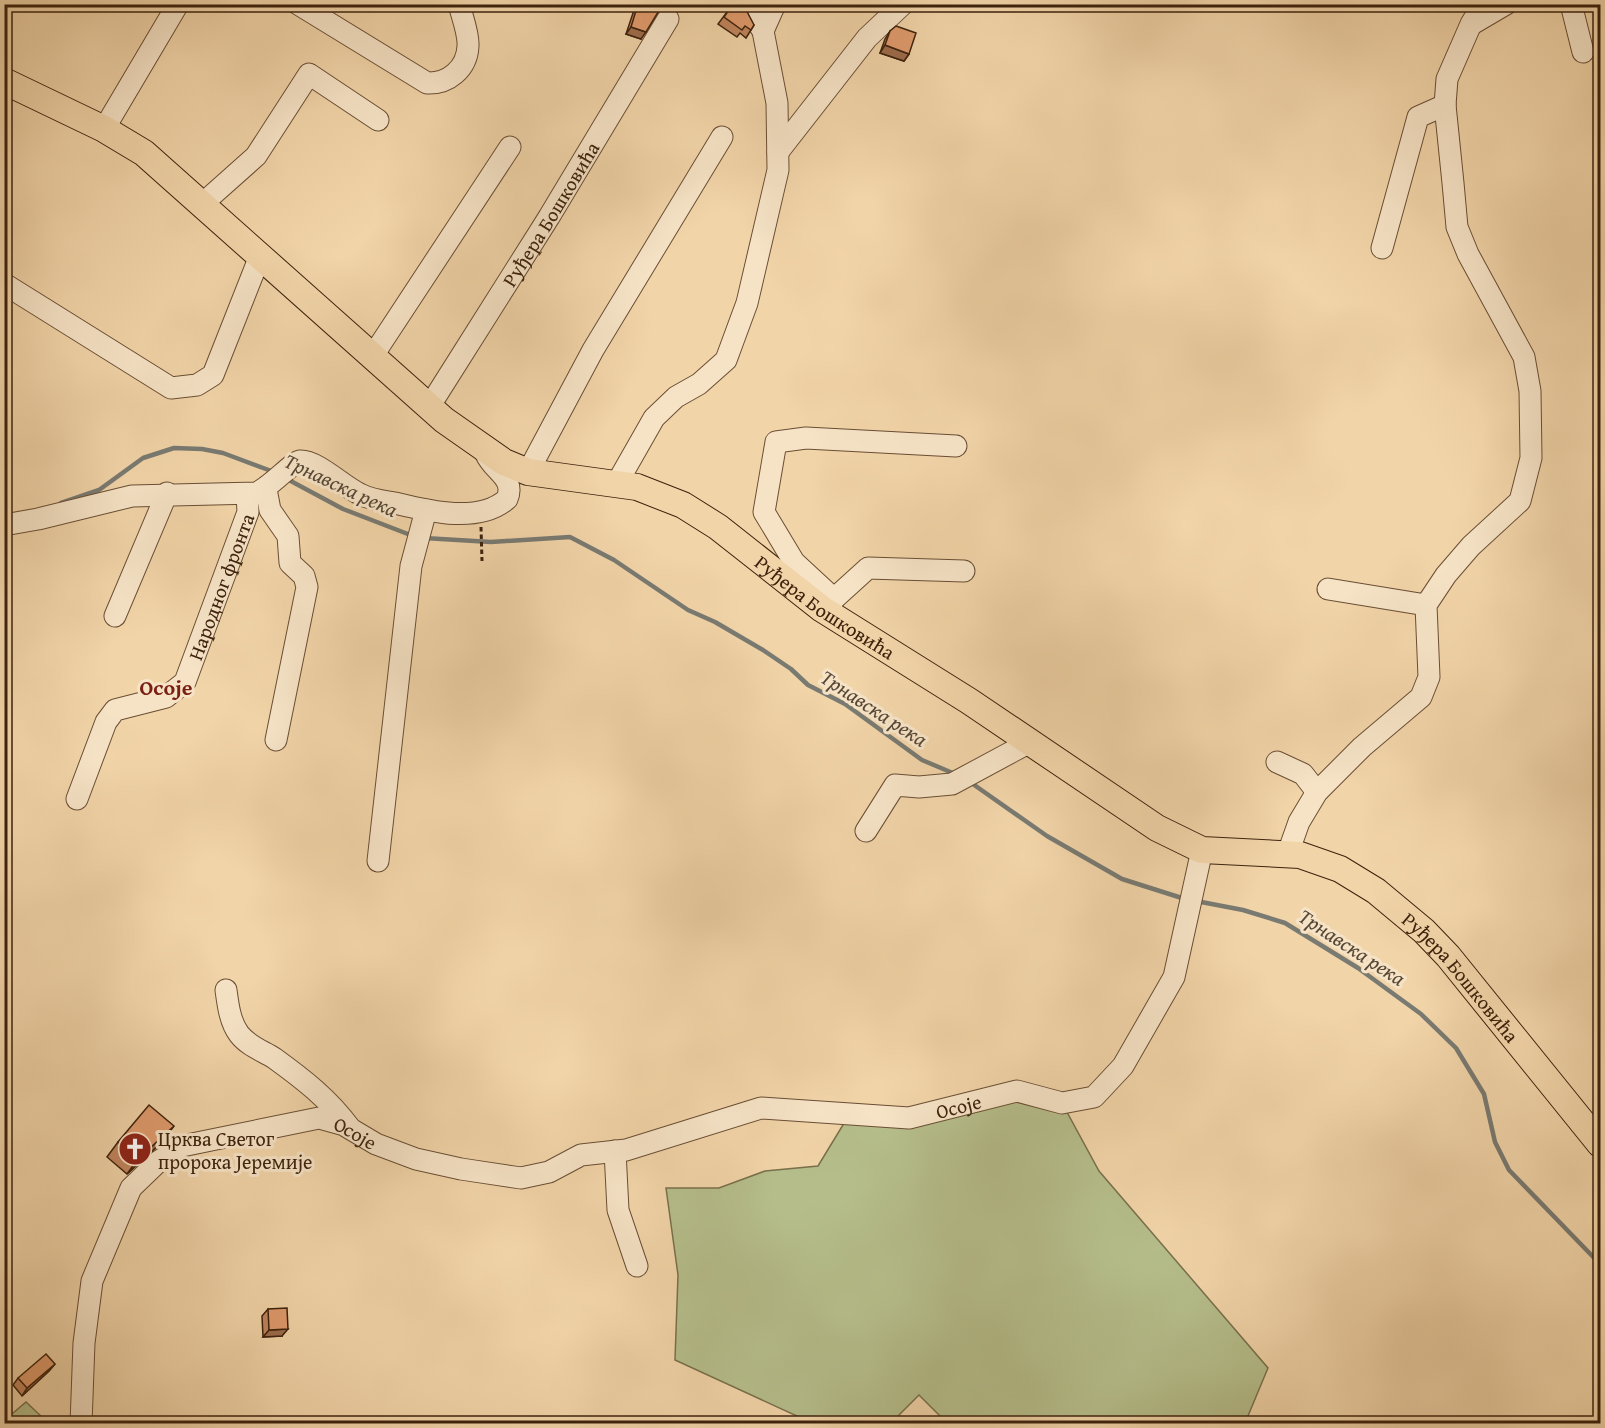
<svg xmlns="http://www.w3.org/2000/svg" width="1605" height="1428" font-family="'Gentium Book Plus',serif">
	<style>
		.green { fill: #b5be8b; stroke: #79704c; stroke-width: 1.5 }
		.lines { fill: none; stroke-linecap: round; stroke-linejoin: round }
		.stream { stroke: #797a72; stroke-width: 4.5 }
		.minor-casing { stroke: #6a4e34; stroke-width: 23 }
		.major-casing { stroke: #3d220d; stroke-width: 28 }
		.path { stroke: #3d220d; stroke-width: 3; stroke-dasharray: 4.5 3; stroke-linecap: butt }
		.minor { stroke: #f6e3c6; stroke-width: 21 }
		.major { stroke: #f1d4a8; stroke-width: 26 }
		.wall { fill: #c1855e; stroke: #3d220d; stroke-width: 1.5 }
		.shaded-wall { fill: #9d6c4c; stroke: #3d220d; stroke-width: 1.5 }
		.building { fill: #e09b6d; stroke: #3d220d; stroke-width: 1.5 }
		.labels { text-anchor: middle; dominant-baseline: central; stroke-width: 6; stroke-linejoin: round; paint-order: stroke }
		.street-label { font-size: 20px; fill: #3d220d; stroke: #f6e3c6 }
		.poi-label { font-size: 20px; fill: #3d220d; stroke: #f6e3c6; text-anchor: start }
		.water-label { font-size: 21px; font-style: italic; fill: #564737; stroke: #f6e3c6 }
		.quarter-label { font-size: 22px; font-weight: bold; fill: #7a1f14; stroke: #f6e3c6 }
	</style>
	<rect width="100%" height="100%" fill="#f1d4a8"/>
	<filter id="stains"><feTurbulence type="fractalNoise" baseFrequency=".00333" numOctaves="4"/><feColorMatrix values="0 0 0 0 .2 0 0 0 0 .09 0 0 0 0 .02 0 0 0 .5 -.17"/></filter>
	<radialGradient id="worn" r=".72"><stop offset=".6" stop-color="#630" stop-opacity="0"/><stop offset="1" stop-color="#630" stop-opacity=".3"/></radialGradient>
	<path class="green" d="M975 1100 1062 1103 1099 1171 1268 1368 1245 1423H947L919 1395 891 1423H812L675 1360 678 1275 666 1188H719L765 1171 818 1166 849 1115Z
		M26 1402 42 1417 43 1423H5V1406L13 1413Z"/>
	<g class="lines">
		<path class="stream" d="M287 479 343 509 413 536
			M61 503 99 490 143 458 174 448 202 449 223 453 274 472
			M424 538 491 542 570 537 614 560 688 610 715 622 763 650 791 669 808 685 845 704 922 760 955 774
			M970 782 1047 836 1122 879 1185 899
			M1196 901 1243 910 1285 923 1358 968 1421 1014 1456 1048 1484 1094 1495 1142 1509 1170 1600 1264"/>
		<g class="minor-casing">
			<g id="minor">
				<path d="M298 4 427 83C448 84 467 69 468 46 469 34 462 17 459 4"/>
				<path d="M1571 4 1583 52"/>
				<path d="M1472 24 1506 4"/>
				<path d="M763 31 775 4"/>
				<path d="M104 129 178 4"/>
				<path d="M778 152 867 38 903 4"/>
				<path d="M201 205 256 156 309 74 378 120"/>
				<path d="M1382 248 1418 117 1445 105"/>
				<path d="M6 285 171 388 197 385 213 375 260 256"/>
				<path d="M372 357 510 147"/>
				<path id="s1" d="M429 407 549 217 668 19"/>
				<path d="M528 472 593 350 722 137"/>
				<path d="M617 483 654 418 676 397 699 384 726 360 747 303 778 170 777 103 763 31 746 4"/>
				<path d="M266 489 270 510 288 536 290 563 304 576 307 587 276 740"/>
				<path d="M4 525 38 519 132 496 256 493C271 487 292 462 300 461 317 460 344 487 360 494 371 500 383 501 395 503 428 511 479 524 507 499 516 478 493 471 486 454"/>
				<path d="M1328 589 1426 605"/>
				<path d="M834 599 794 562 764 512 776 442 806 438 956 446"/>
				<path d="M825 607 868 568 964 571"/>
				<path d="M115 616 167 493"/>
				<path d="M1277 762 1303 774 1317 792"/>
				<path id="s2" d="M77 799 106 722 115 710 166 697 185 682 248 512 247 495"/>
				<path d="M866 831 895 785 919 787 952 784 1030 742"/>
				<path d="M1288 853 1299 822 1317 792 1362 747 1421 697 1429 677 1426 605 1446 575 1471 546 1520 501 1531 458 1530 391 1524 357 1468 254 1457 227 1453 183 1445 105 1447 79 1471 24 1483 4"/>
				<path d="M378 861 411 566 426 510"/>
				<path d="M226 990C228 1005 230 1022 239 1034 248 1046 263 1051 274 1058 303 1079 329 1099 350 1128"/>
				<path d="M615 1151 618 1210 637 1266"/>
				<path id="s3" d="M81 1424 84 1343 92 1281 131 1188 159 1161 182 1146 319 1118 344 1125 376 1144 416 1159 461 1169 521 1178 549 1172 581 1155 626 1150 761 1108 909 1118 1017 1091 1062 1103 1094 1097 1123 1066 1174 977 1202 850"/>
			</g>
		</g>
		<g class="major-casing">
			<g id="major">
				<path id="s4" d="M4 81 104 129 144 153 444 420 504 462 528 472 637 487 683 505 718 527 822 609 969 701 1157 828 1202 850 1300 855 1340 869 1376 891 1424 931 1448 956 1600 1144"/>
			</g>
		</g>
		<path class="path" d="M481 527 482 561"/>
		<use href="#minor" class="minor"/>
		<use href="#major" class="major"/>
	</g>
	<path class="wall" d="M638 4H646L641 39 626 34 634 10Z
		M733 4 754 25 746 38 740 33 737 37 718 24Z
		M890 31 909 54 904 61 880 53 885 39Z
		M163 1141 127 1174 107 1157 118 1142Z
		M268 1309 282 1336 263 1337 262 1316Z
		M55 1364 49 1371 22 1396 13 1385 18 1378Z"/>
	<path class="shaded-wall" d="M631 27 646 32 641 39 626 34Z
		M885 45 909 54 904 61 880 53Z
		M174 1126 163 1141 127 1174 138 1159Z
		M288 1329 282 1336 263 1337 269 1330Z
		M55 1364 49 1371 22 1396 27 1388Z"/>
	<path class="building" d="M638 4H646L660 9 646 32 631 27Z
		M733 4H743L754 25 751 30 745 26 742 30 724 17Z
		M896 26 916 33 909 54 885 45 890 31Z
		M149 1105 174 1126 138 1159 118 1142Z
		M287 1308 288 1329 269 1330 268 1309Z
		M46 1354 55 1364 27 1388 18 1378Z"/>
	<defs>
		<g id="church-disc" transform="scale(1.725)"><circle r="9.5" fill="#8f2418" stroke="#f6e3c6"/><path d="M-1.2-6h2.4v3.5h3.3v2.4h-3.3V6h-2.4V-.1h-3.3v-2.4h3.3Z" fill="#fff"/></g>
	</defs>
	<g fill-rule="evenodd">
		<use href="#church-disc" x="135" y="1149"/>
	</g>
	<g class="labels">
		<g class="street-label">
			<text stroke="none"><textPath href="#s1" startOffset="228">Руђера Бошковића</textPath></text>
			<text stroke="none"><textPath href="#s2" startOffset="276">Народног фронта</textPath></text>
			<text stroke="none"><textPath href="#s4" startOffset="993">Руђера Бошковића</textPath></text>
			<text stroke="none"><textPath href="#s4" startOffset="1746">Руђера Бошковића</textPath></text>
			<text stroke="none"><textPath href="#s3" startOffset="1114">Осоје</textPath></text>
			<text stroke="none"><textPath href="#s3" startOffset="490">Осоје</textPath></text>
		</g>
		<g class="poi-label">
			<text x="158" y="1138">Црква Светог<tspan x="158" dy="23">пророка Јеремије</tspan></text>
		</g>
		<g class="water-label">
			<text transform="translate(341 485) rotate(25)">Трнавска река</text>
			<text transform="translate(874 708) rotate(33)">Трнавска река</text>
			<text transform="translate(1352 947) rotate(33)">Трнавска река</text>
		</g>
		<g class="quarter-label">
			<text x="166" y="687">Осоје</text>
		</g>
	</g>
	<rect width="1605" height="1428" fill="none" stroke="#f1d4a8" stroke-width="24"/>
	<rect x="6" y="6" width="1593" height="1416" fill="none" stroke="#3d220d" stroke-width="3"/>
	<rect x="12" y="12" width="1581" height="1404" fill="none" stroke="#3d220d" stroke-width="1.5"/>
	<rect width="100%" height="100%" filter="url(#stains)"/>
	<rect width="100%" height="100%" fill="url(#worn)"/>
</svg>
